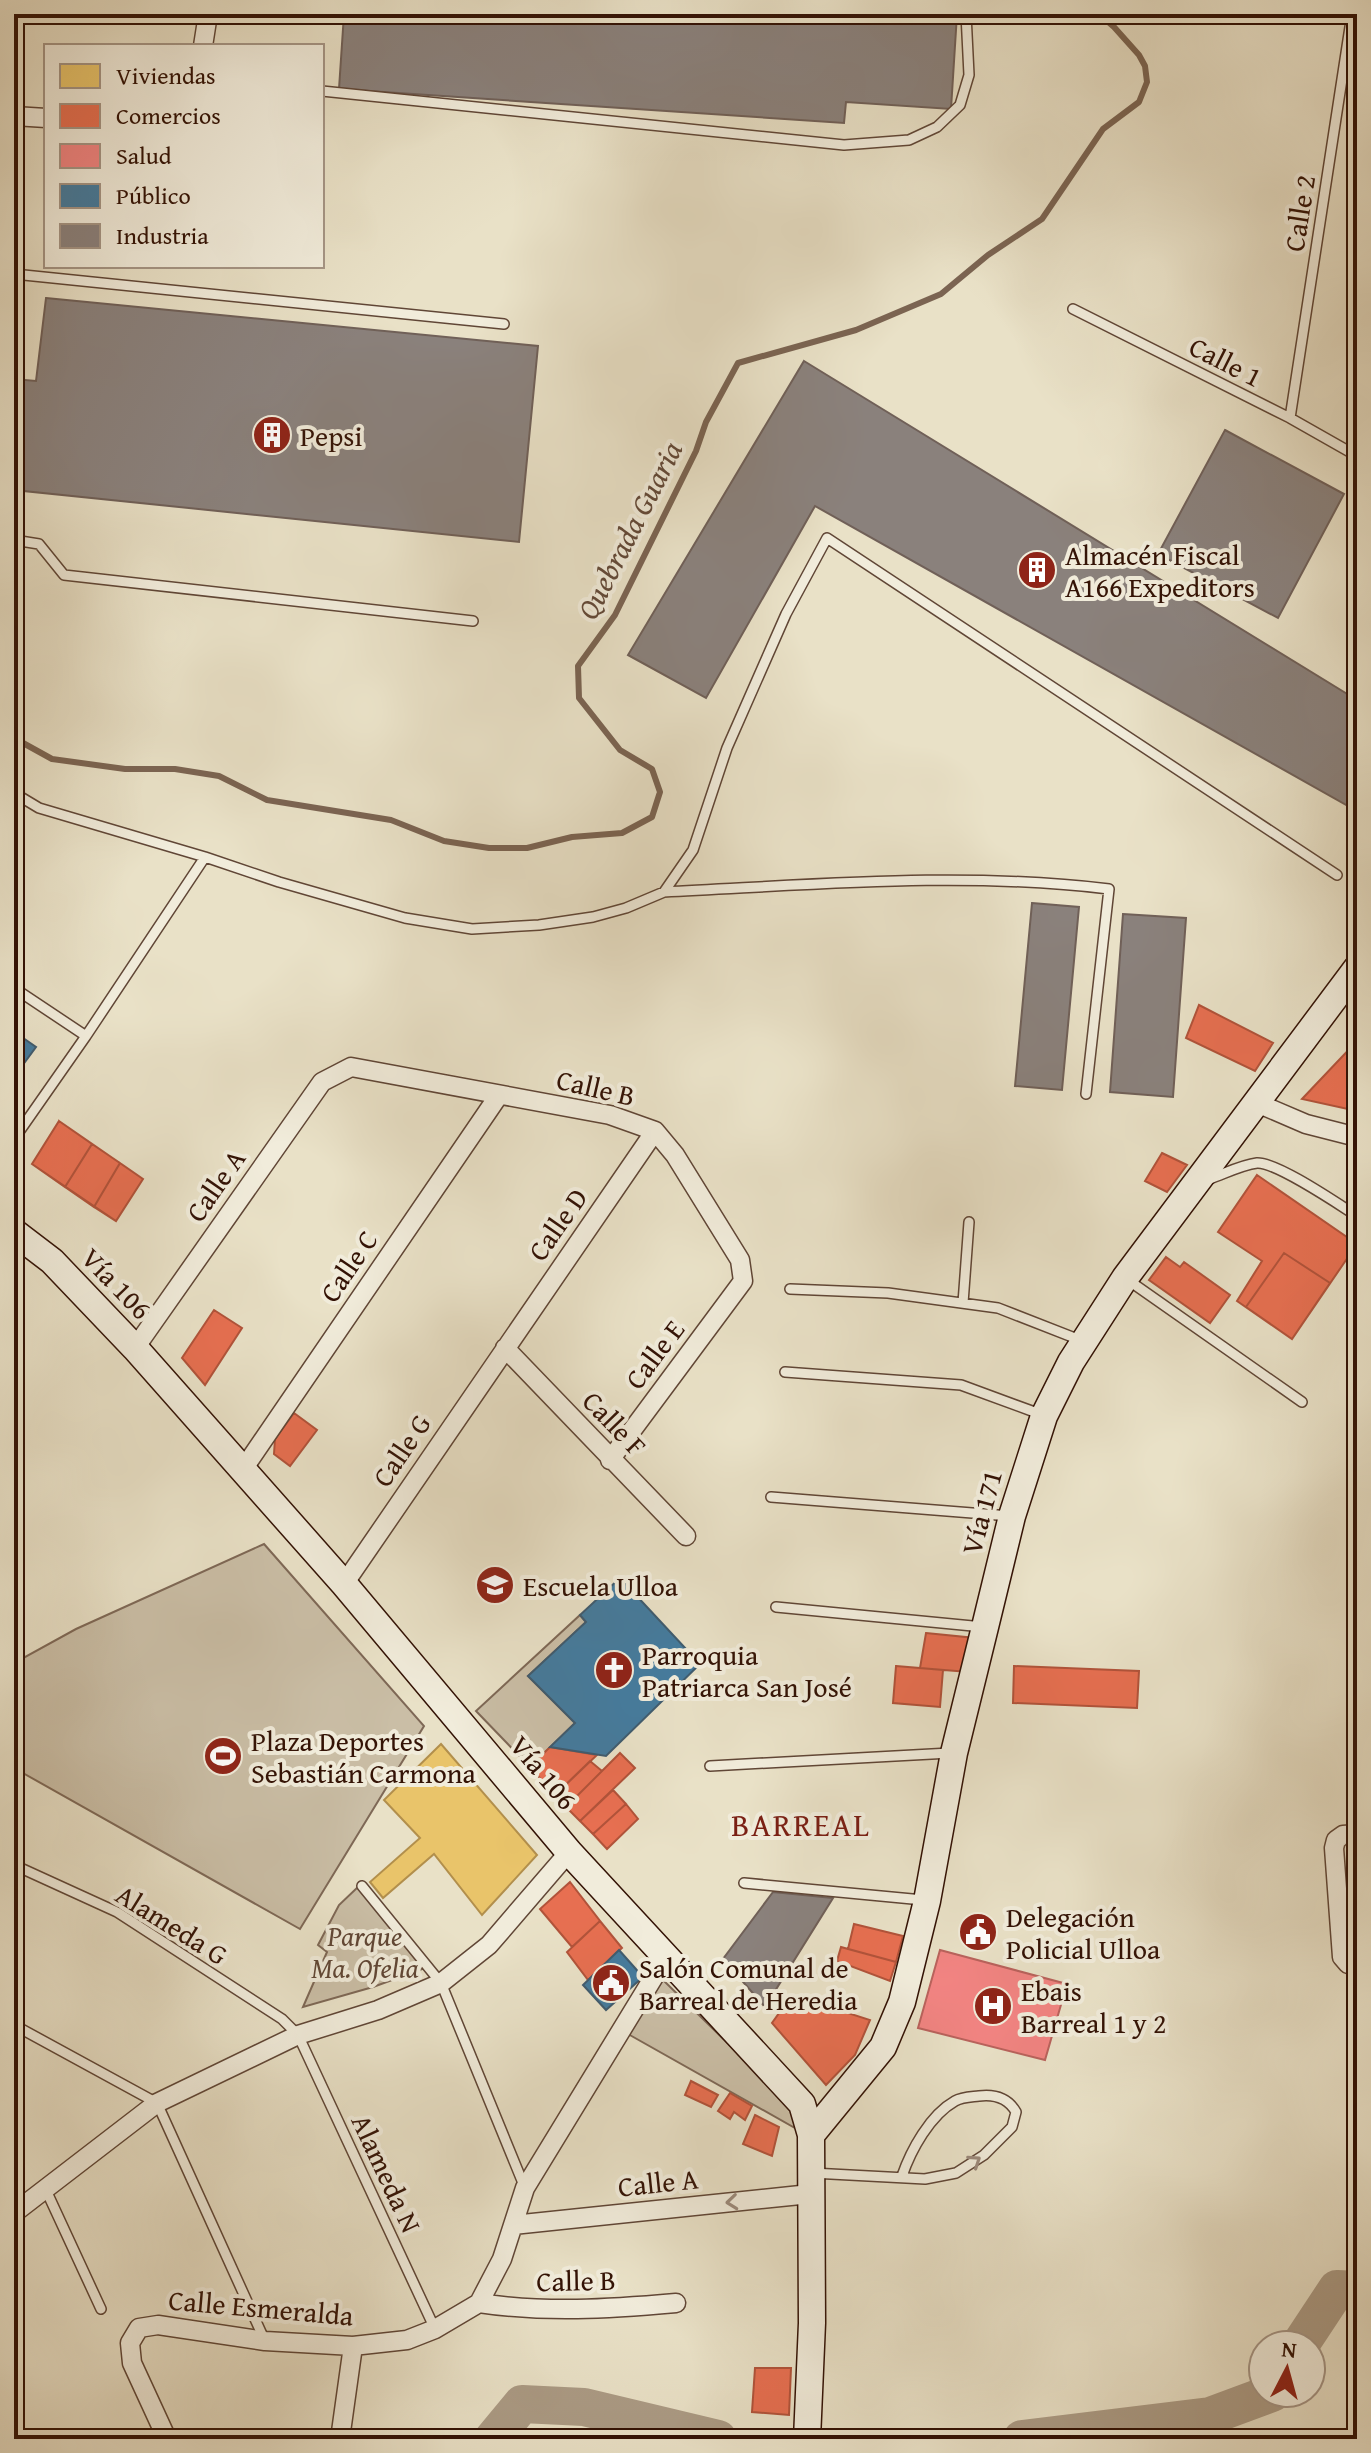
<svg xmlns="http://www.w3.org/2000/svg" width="1371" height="2453" font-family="'Gentium Book Plus',serif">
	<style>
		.green { fill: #cabea6; stroke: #7e6856; stroke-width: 2 }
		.homes { fill: #e9c46a; stroke: #b28f4c; stroke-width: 2 }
		.shops { fill: #e76f51; stroke: #b1533a; stroke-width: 2 }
		.health { fill: #f28482; stroke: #b9625c; stroke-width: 2 }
		.public { fill: #457b9d; stroke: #405c6f; stroke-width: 2 }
		.industry { fill: #8a817c; stroke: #706058; stroke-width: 2 }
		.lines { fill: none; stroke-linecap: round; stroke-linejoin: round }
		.stream { stroke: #7b6452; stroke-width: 6 }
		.river { stroke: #ab9b85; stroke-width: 38 }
		.lane-casing { stroke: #604636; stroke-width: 12 }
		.street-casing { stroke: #604636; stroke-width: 21 }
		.secondary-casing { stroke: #331205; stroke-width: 29 }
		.lane { stroke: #f1ecdb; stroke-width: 9 }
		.street { stroke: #f1ecdb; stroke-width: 18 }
		.secondary { stroke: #f1ecdb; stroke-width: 26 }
		.oneway { stroke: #9c8a7b }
		.labels { text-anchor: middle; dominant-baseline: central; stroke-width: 8; stroke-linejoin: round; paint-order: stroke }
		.street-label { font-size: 28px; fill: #331205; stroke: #f1ecdb }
		.poi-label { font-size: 28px; fill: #331205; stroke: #f1ecdb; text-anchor: start }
		.park-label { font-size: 28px; font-style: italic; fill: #604635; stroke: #f1ecdb }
		.water-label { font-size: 30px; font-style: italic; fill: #634938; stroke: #f1ecdb }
		.quarter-label { font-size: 32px; letter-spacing: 2px; fill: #7a1f14; stroke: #f1ecdb }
	</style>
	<rect width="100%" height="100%" fill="#e9e1c7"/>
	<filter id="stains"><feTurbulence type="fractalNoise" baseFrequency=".0025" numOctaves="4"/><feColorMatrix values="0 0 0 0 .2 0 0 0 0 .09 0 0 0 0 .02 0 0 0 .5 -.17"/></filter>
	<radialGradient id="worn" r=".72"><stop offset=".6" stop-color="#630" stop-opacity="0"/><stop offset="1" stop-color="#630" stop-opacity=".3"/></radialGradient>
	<path class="green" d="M264 1544 424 1726 300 1929 14 1768V1663L76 1629Z
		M580 1615 586 1622 528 1676 575 1723 530 1767 476 1711Z
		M359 1886 425 1968 373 1987 303 2007 327 1952 318 1945 339 1905Z
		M662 1979 794 2108 795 2128 628 2034Z"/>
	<path class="homes" d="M441 1744 537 1855 482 1915 434 1854 383 1898 370 1882 420 1838 384 1800Z"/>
	<path class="shops" d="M1199 1005 1273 1043 1255 1071 1186 1038Z
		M1357 1041V1111L1302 1099Z
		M59 1121 143 1179 116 1221 32 1164Z
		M59 1121 92 1144 65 1187 32 1164Z
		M92 1144 120 1163 94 1207 65 1187Z
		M1162 1153 1187 1165 1167 1192 1145 1181Z
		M120 1163 143 1179 116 1221 94 1207Z
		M1257 1175 1357 1244 1292 1339 1237 1301 1262 1261 1218 1232Z
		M1284 1253 1330 1283 1292 1339 1246 1307Z
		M1166 1257 1180 1267 1184 1262 1230 1295 1210 1323 1149 1280Z
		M214 1310 242 1328 205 1385 182 1358Z
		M294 1413 317 1430 290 1466 274 1454 275 1439Z
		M926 1633 975 1638 968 1672 920 1668Z
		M896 1666 943 1670 940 1707 893 1703Z
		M1014 1666 1139 1671 1137 1708 1013 1703Z
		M550 1747 597 1755 555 1795 530 1767Z
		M620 1753 635 1768 580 1821 566 1807Z
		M590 1761 602 1771 566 1807 555 1795Z
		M613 1790 626 1804 593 1834 580 1821Z
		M626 1804 638 1819 607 1849 593 1834Z
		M570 1882 600 1921 572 1947 540 1909Z
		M600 1921 622 1948 588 1980 567 1952Z
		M854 1924 903 1936 896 1962 848 1949Z
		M841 1947 896 1962 890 1981 837 1961Z
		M792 1995 870 2020 855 2055 826 2085 772 2023Z
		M691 2081 718 2095 711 2107 685 2095Z
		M730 2093 752 2106 745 2120 734 2112 730 2119 718 2111Z
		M755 2115 779 2127 772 2156 743 2144Z
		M755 2368H791L789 2415 752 2412Z"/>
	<path class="health" d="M940 1950 1067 1984 1045 2060 918 2028Z"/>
	<path class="public" d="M16 1033 36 1047 14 1077V1036Z
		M620 1578 700 1664 606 1756 550 1747 575 1723 528 1676 586 1622 580 1615Z
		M619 1950 643 1977 606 2010 583 1985Z"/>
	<path class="industry" d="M344 14H957L951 109 846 102 844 123 339 89Z
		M46 298 538 346 519 542 14 490V379L36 381Z
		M804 361 1357 700V811L815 506 706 698 628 655Z
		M1225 430 1344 494 1278 618 1158 554Z
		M1032 903 1079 907 1062 1090 1015 1086Z
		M1123 914 1186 918 1173 1097 1110 1092Z
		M773 1892 833 1898 765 2007 723 1959Z"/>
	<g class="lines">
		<path class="stream" d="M14 738 52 759 125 769H175L219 776 267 800 391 820 444 841 489 848H527L572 837 622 833 652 817 660 792 652 769 620 750 579 698 578 666 615 615 696 451 706 422 738 363 856 330 941 294 988 255 1042 219 1103 129 1139 102 1147 82 1145 66 1139 55 1114 27 1099 14"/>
		<path class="river" d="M1300 2345 1337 2289 1357 2290
			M493 2439 522 2404 584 2407 718 2439
			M1022 2439 1210 2416 1272 2393"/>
		<g class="lane-casing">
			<path id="lane" d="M322 91 844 145 909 140 937 127 960 105 969 75 966 14
				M14 274 504 324
				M1073 309 1290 418 1357 456
				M1290 418 1352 14
				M14 540 39 544 64 575 473 621
				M14 793 39 808 205 857 279 882 405 918 472 929 539 925 593 917 626 908 664 892 693 850 727 748 786 614 827 538 1337 875
				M664 892C812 885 961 871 1109 889L1086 1094
				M14 988 86 1036
				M14 1139 86 1036 205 857
				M1209 1179C1224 1174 1241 1165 1257 1163 1277 1162 1338 1204 1357 1216
				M1128 1280 1302 1402
				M790 1289 888 1293 998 1308 1080 1340
				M963 1303 969 1222
				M785 1372 961 1385 1040 1414
				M771 1497 1010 1516
				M776 1607 983 1627
				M710 1766 950 1753
				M14 1865 117 1912 282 2019 298 2035 435 2329
				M744 1883 923 1900
				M362 1886 441 1983 525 2188
				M14 2025 157 2103 265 2341
				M812 2173 925 2179 956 2173 984 2155 1012 2127 1016 2112C1008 2098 995 2094 979 2096 971 2097 962 2097 955 2101 930 2115 911 2150 902 2176
				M45 2188 101 2309"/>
		</g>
		<g class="street-casing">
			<path id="street" d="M203 46 208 14
				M14 116 46 118
				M1257 1103 1306 1124 1357 1137
				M135 1348 322 1082 351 1067 610 1115 655 1131 675 1155 740 1260 743 1281 610 1460
				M505 1348 686 1536
				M244 1468 499 1095
				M344 1584 655 1131
				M1357 1834 1343 1835 1336 1840 1334 1848 1342 1957 1348 1964 1357 1965
				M14 2213 157 2103 298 2035 378 2010 441 1983 489 1945 569 1852
				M513 2225 810 2194
				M479 2303C546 2313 608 2309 676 2303
				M167 2439 132 2363 130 2343 139 2328 158 2325 265 2341 353 2346 407 2340 435 2329 479 2303 502 2259 525 2188 666 1957
				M340 2439 353 2346"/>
		</g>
		<g class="secondary-casing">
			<path id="secondary" d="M14 1232 52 1261 135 1348 344 1584 569 1852 802 2104 811 2135 812 2323 807 2439
				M811 2135 883 2047 902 2002 927 1901 954 1753 985 1627 1012 1516 1044 1416 1071 1362 1125 1278 1357 968"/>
		</g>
		<use href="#lane" class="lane"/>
		<use href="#street" class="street"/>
		<use href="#secondary" class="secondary"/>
	</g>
	<defs><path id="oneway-chevron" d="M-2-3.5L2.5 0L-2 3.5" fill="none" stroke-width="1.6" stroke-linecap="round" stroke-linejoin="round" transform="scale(2)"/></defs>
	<g class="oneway">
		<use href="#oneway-chevron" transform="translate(975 2161) rotate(-34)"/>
		<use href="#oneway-chevron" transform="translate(732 2202) rotate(174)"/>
	</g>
	<defs>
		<g id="building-disc" transform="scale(2)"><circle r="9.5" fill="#8f2418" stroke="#f1ecdb"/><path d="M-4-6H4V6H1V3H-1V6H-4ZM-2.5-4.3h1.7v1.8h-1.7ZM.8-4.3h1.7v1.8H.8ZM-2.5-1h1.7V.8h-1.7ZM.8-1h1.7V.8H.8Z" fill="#fff"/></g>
		<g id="school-disc" transform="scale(2)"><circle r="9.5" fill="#8f2418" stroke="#f1ecdb"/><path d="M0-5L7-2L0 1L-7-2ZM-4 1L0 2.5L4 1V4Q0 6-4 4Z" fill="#fff"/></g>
		<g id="church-disc" transform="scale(2)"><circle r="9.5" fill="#8f2418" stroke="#f1ecdb"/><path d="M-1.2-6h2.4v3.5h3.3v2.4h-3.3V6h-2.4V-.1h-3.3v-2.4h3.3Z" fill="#fff"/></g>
		<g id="stadium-disc" transform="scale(2)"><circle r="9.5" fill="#8f2418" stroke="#f1ecdb"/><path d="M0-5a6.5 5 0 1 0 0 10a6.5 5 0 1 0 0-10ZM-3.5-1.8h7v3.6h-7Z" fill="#fff"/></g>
		<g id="civic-disc" transform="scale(2)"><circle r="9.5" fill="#8f2418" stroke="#f1ecdb"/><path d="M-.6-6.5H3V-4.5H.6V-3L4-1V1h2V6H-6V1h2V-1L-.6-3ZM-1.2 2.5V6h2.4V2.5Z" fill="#fff"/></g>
		<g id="hospital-disc" transform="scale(2)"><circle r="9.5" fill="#8f2418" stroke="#f1ecdb"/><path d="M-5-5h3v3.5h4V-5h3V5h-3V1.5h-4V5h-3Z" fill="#fff"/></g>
	</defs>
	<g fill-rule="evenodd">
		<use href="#building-disc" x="272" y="435"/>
		<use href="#building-disc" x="1037" y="570"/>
		<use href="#school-disc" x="495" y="1585"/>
		<use href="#church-disc" x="614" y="1670"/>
		<use href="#stadium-disc" x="223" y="1756"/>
		<use href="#civic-disc" x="978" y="1932"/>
		<use href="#civic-disc" x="611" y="1983"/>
		<use href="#hospital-disc" x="993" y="2006"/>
	</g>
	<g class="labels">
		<g class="street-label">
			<text transform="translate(1299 213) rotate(-81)">Calle 2</text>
			<text transform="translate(1226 361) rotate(27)">Calle 1</text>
			<text transform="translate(596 1087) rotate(13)">Calle B</text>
			<text transform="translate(215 1185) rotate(-55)">Calle A</text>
			<text transform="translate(557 1224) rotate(-55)">Calle D</text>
			<text transform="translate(348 1266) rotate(-56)">Calle C</text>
			<text transform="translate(117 1283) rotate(46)">Vía 106</text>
			<text transform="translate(654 1354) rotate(-53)">Calle E</text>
			<text transform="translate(615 1423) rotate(46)">Calle F</text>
			<text transform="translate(401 1450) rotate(-56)">Calle G</text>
			<text transform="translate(981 1512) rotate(-75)">Vía 171</text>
			<text transform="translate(544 1772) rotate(50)">Vía 106</text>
			<text transform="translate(172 1924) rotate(32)">Alameda G</text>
			<text transform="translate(387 2173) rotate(65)">Alameda N</text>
			<text transform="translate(658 2182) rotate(-6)">Calle A</text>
			<text transform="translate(576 2280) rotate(-1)">Calle B</text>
			<text transform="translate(261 2307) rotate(5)">Calle Esmeralda</text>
		</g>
		<g class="poi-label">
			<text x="300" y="435">Pepsi</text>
			<text x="1065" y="554">Almacén Fiscal<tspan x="1065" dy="32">A166 Expeditors</tspan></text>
			<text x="523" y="1585">Escuela Ulloa</text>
			<text x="642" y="1654">Parroquia<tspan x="642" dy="32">Patriarca San José</tspan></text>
			<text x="251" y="1740">Plaza Deportes<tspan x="251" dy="32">Sebastián Carmona</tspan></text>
			<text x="1006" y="1916">Delegación<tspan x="1006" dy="32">Policial Ulloa</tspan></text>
			<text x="639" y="1967">Salón Comunal de<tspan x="639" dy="32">Barreal de Heredia</tspan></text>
			<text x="1021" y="1990">Ebais<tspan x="1021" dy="32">Barreal 1 y 2</tspan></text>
		</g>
		<g class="park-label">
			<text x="365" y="1935">Parque<tspan x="365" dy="32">Ma. Ofelia</tspan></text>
		</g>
		<g class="water-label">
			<text transform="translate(629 530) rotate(-63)">Quebrada Guaria</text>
		</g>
		<g class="quarter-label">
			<text x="801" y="1824">BARREAL</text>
		</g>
	</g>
	<rect width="1371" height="2453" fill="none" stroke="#e9e1c7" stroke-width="48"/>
	<rect x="16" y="16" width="1339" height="2421" fill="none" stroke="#331205" stroke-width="4"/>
	<rect x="24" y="24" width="1323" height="2405" fill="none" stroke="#331205" stroke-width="2"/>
	<rect x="44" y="44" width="280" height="224" fill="#f1ecdb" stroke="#a59585" stroke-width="2"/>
	<rect x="60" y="64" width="40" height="24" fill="#e9c46a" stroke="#a59585" stroke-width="2"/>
	<text x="116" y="84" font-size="24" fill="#331205">Viviendas</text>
	<rect x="60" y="104" width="40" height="24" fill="#e76f51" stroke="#a59585" stroke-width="2"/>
	<text x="116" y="124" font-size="24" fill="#331205">Comercios</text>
	<rect x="60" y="144" width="40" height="24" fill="#f28482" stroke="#a59585" stroke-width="2"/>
	<text x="116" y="164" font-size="24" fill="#331205">Salud</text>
	<rect x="60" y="184" width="40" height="24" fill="#457b9d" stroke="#a59585" stroke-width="2"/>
	<text x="116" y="204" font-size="24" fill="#331205">Público</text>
	<rect x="60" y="224" width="40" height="24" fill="#8a817c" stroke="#a59585" stroke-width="2"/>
	<text x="116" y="244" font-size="24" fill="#331205">Industria</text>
	<g transform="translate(1287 2369) rotate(6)"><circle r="38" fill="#f1ecdb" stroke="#a59585" stroke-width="2"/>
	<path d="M0-6L14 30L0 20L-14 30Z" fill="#8f2418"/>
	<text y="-12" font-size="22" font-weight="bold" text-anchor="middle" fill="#331205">N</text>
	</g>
	<rect width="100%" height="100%" filter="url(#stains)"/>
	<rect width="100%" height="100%" fill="url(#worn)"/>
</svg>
